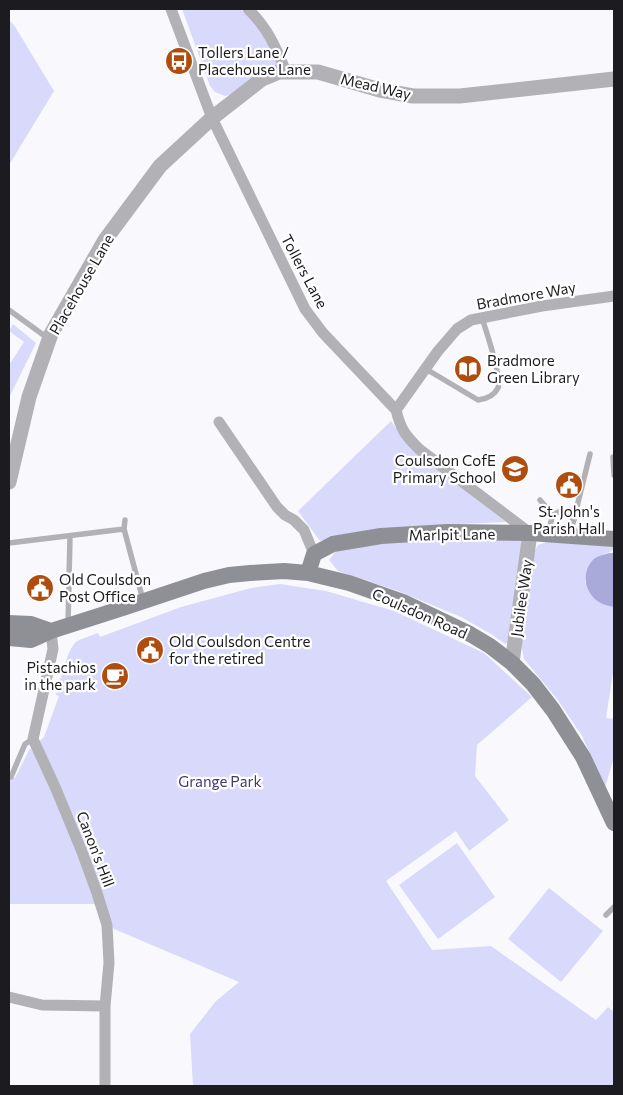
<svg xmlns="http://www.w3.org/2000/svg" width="623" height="1095" font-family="Commissioner,sans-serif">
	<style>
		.green { fill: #d9d9fc }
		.water { fill: #aaaada }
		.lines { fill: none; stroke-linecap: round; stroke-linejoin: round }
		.service { stroke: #b2b2b6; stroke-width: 5.5 }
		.minor { stroke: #b2b2b6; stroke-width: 11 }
		.tertiary { stroke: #b2b2b6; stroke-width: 15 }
		.secondary { stroke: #8f8f96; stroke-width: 16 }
		.labels { text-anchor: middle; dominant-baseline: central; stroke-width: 4.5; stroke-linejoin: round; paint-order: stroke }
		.poi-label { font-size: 15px; fill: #1c1c20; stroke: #fff; text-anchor: start }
		.street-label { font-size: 15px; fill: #1c1c20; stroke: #fff }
		.park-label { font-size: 15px; fill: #403a75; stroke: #fff }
	</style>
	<rect width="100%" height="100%" fill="#f9f9fd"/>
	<path class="green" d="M182 9H240L257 25 266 38 277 64 275 68 236 93 225 96 215 92 210 86Z
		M9 20 14 25 54 91 9 165Z
		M13 324 36 343 9 398V365L24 342 9 331Z
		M391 421 410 448 506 522C444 525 380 525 320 541L298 511Z
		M515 537 522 542 509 642 505 644 491 634 461 617 398 591 338 571 329 560 335 552 344 548 415 540Z
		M552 540 614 547V549C609 553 604 553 599 557 589 564 587 571 585 582L607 605 614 607V666L606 718 614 719V758L605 787 582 736 557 699 524 659 521 643 532 555 538 545Z
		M280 584 326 591 394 611 484 653 532 697 477 745 475 776 509 820 469 851 456 831 386 881 432 950 491 946 596 1020 608 1007 614 1012V1086H193L190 1034 216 1001 239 982 114 929 94 904H9V776L15 778 29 750 44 737 59 696 56 695C60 683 67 649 76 642 82 638 91 636 98 633L100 637 181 607 251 588Z
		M457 843 495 897 438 939 399 885Z
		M549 888 603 931 561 982 508 939Z"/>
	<path class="water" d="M609 553H614V607C609 606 604 605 599 602 585 593 581 574 592 561 596 556 603 555 609 553Z"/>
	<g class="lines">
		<path class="service" d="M9 310 49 339
			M426 369 478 400C486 399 494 396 498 388 502 379 486 330 482 318
			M614 457H613L614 475
			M540 500 553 515 548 532
			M553 515 558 512 568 514 574 520
			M124 529 125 520
			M570 535 590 454
			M9 543 124 529 143 600
			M68 624 70 536
			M11 777 25 744 33 739
			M606 915 614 907"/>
		<path class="minor" d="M171 9 212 118 305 309 323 333 396 410C401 430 405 435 419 449L530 533
			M248 9C267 27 276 47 286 72
			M396 410 438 351 457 329 471 320 542 306 614 296
			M219 422 277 507 285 515 294 520 304 530 314 554
			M51 631 53 649 33 739 56 789 82 852 97 893 107 925 109 963 105 1006V1086
			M9 997 42 1005 105 1006"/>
		<path class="tertiary" d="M9 482 29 397 51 334 105 240 160 166 212 118 262 79 279 72H318L380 90 413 96H460L614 79
			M512 663 530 533"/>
		<path class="secondary" d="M308 573 314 554 333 544 381 536 447 532 530 533 614 539
			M9 623 31 624 51 631
			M9 638 31 640 51 631 123 608 204 581 229 575 250 573 284 571 308 573 349 583 403 602 470 634 490 646 512 663 533 684 553 710 583 757 614 823"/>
	</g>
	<defs>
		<g id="bus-disc" transform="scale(1.4375)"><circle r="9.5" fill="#af4d0f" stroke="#fff"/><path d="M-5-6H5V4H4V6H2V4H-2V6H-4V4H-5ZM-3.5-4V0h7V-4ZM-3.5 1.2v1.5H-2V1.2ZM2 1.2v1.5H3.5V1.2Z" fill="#fff"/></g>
		<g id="library-disc" transform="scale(1.4375)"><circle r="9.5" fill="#af4d0f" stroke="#fff"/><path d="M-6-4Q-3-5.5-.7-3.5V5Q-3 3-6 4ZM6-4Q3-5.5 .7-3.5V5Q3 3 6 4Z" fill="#fff"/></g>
		<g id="school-disc" transform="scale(1.4375)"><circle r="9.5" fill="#af4d0f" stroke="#fff"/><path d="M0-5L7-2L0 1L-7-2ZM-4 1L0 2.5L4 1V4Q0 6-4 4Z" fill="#fff"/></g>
		<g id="civic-disc" transform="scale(1.4375)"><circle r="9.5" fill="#af4d0f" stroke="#fff"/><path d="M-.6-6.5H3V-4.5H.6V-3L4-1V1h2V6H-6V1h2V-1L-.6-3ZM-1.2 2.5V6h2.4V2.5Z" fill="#fff"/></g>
		<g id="cafe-disc" transform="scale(1.4375)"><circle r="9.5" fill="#af4d0f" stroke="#fff"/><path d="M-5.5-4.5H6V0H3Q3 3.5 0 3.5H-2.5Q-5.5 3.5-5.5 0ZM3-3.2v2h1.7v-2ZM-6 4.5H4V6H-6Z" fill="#fff"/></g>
	</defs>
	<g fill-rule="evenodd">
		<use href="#bus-disc" x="179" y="61"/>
		<use href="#library-disc" x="468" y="369"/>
		<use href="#school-disc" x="515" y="469"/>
		<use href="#civic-disc" x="569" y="485"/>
		<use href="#civic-disc" x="40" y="588"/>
		<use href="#civic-disc" x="150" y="650"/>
		<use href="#cafe-disc" x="115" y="676"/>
	</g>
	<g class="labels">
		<g class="poi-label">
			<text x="198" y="52">Tollers Lane /<tspan x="198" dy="17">Placehouse Lane</tspan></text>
			<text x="487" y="360">Bradmore<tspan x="487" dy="17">Green Library</tspan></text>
			<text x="496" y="460" text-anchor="end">Coulsdon CofE<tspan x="496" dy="17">Primary School</tspan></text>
			<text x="569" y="511" text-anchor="middle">St. John's<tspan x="569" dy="17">Parish Hall</tspan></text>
			<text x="59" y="579">Old Coulsdon<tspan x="59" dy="17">Post Office</tspan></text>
			<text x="169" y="641">Old Coulsdon Centre<tspan x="169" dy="17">for the retired</tspan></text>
			<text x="96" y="667" text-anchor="end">Pistachios<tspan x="96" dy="17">in the park</tspan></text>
		</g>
		<g class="street-label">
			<text transform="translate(376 86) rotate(13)">Mead Way</text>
			<text transform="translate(305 271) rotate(62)">Tollers Lane</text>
			<text transform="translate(81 284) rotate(-60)">Placehouse Lane</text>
			<text transform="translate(526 295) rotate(-10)">Bradmore Way</text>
			<text transform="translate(452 534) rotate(-1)">Marlpit Lane</text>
			<text transform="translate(521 598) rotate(-82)">Jubilee Way</text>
			<text transform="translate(420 613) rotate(24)">Coulsdon Road</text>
			<text transform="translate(96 849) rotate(69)">Canon's Hill</text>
		</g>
		<g class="park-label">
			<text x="220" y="781">Grange Park</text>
		</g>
	</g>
	<rect width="623" height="1095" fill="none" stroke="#1c1c20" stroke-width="20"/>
</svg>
